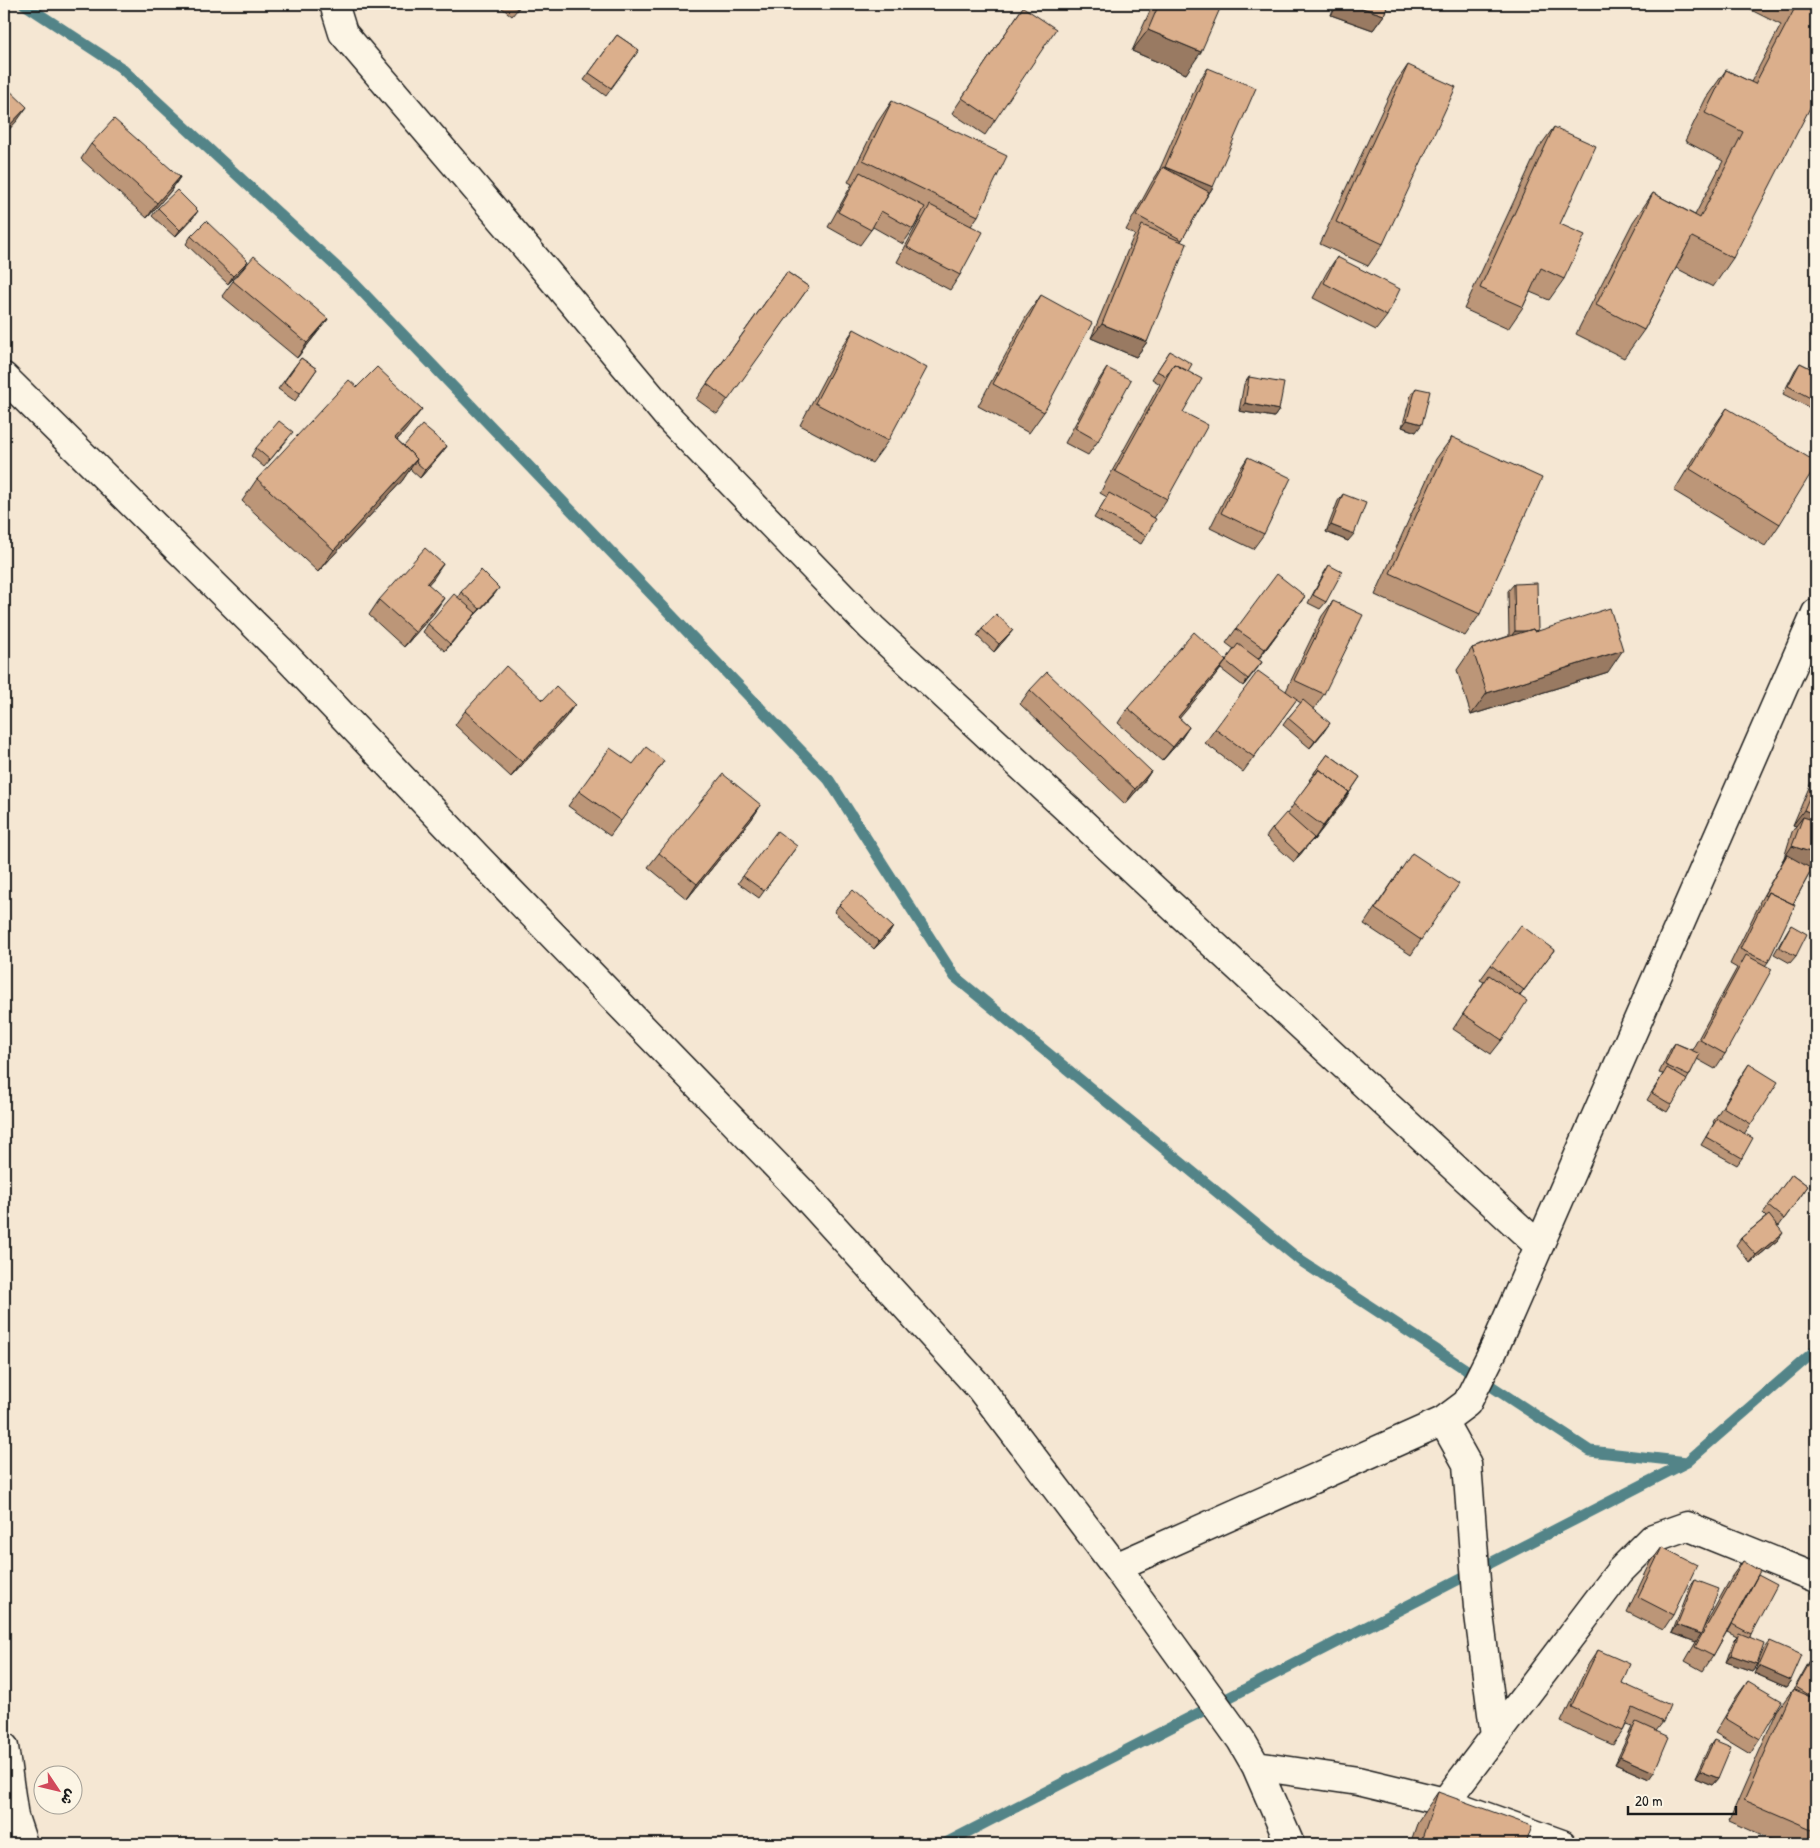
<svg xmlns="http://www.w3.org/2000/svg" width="1820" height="1848" font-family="'Patrick Hand','Playpen Sans Arabic',sans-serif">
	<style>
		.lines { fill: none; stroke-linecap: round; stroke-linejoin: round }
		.stream { stroke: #538488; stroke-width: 11 }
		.street-casing { stroke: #1c1c1c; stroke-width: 31 }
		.secondary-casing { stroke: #1c1c1c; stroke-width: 31 }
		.street { stroke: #fcf5e5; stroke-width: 28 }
		.secondary { stroke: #fcf5e5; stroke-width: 28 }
		.wall { fill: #bc9678; stroke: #1c1c1c }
		.shaded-wall { fill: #997a62; stroke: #1c1c1c }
		.building { fill: #dbaf8c; stroke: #1c1c1c }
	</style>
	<rect width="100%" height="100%" fill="#f5e7d3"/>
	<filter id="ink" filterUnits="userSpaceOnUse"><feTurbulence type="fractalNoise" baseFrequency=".02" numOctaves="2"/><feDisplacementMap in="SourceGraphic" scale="10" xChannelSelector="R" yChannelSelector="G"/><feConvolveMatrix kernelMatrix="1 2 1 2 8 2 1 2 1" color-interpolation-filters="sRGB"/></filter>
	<g filter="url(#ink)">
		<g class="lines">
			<path class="stream" d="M24 4 120 67 354 283 829 780 955 977 1301 1261 1590 1451 1687 1462
				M944 1844 1687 1462 1816 1350"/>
			<g class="street-casing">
				<path id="street" d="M334 4 343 33 530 252 668 417 872 628 1539 1246
					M1443 1421 1467 1464 1478 1607 1495 1736
					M1116 1567 1443 1421 1467 1403 1494 1349 1816 613
					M4 1747 14 1817 23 1844
					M1445 1802 1620 1571 1653 1538 1687 1526 1816 1578"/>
			</g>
			<g class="secondary-casing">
				<path id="secondary" d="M4 377 284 654 476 856 799 1189 980 1388 1116 1567 1241 1740 1256 1766 1290 1844
					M1256 1766 1358 1781 1445 1802 1562 1844"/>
			</g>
			<use href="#street" class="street"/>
			<use href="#secondary" class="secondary"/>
		</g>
		<path class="wall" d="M497 4H522L512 16Z
			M1153 4H1222L1186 74 1132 51Z
			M1335 4H1388L1384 15 1373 30 1331 15Z
			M1739 4H1816L1733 258 1713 287 1676 268 1644 330 1624 358 1576 334 1633 222 1653 193 1695 215 1723 161 1685 141 1706 98 1726 70 1751 82 1781 25Z
			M1023 7 995 120 985 135 952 113Z
			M617 35 639 50 606 96 584 80Z
			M1408 65 1383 244 1368 266 1320 244 1393 87Z
			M1208 68 1213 187 1206 198 1181 241 1147 342 1136 357 1091 338 1132 240 1135 235 1126 230 1152 182 1158 173 1198 82Z
			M892 101 978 216 971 226 960 275 950 290 897 262 921 217H920L913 229 903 244 873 227 860 245 828 227 852 184 848 182 877 123Z
			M1554 127 1564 279 1549 300 1530 292 1523 307 1508 329 1464 309 1538 149Z
			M91 144 180 177 170 192 147 218 81 159Z
			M158 208 193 218 175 237 152 216Z
			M191 236 248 261 243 268 228 284 186 244Z
			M1337 257 1387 316 1376 330 1313 298 1327 272Z
			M787 272 809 287 717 414 696 399Z
			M233 281 328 319 317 333 297 358 222 296Z
			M1041 295 1044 412 1029 433 978 406 1026 317Z
			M854 329 888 441 872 463 800 425 839 351Z
			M1170 351 1188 371 1183 412 1167 499 1154 518 1146 536 1141 544 1094 518 1107 497 1100 493 1160 384 1152 379Z
			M301 358 317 369 295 401 278 389Z
			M1800 363 1816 371V411L1783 394 1795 370Z
			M1107 368 1098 441 1088 455 1065 443 1097 383Z
			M1249 377 1279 410 1274 417 1239 411 1244 384Z
			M357 387 406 430 397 440 404 446H447L441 454 420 478 410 469 402 481 318 572 242 501 257 479Z
			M1416 388V432L1402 427 1411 395Z
			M1727 408 1780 524 1765 546 1674 491 1712 429Z
			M1452 437 1480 614 1465 636 1375 595 1436 459Z
			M288 439 264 467 251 456 256 448Z
			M1248 457 1264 534 1253 549 1210 528 1238 472Z
			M1343 494 1348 541 1326 532 1338 501Z
			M443 564 428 584 434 613 404 647 369 615 379 600Z
			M1329 565 1326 602 1320 609 1308 603 1324 573Z
			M1514 584 1538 631 1608 672 1471 715 1457 670 1472 648 1509 636 1508 591Z
			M461 592 494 595 474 616 445 651 423 632 428 624 458 597Z
			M1305 596 1258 660 1262 662 1243 686 1221 669 1216 675 1179 718 1189 727 1179 742 1162 761 1118 723 1128 708 1226 660 1234 649 1226 643 1236 629Z
			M1333 601 1324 694 1314 709 1325 730 1310 748 1283 725 1288 718 1301 703 1296 700 1243 772 1205 743 1215 729 1286 691 1322 616Z
			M982 629 1013 630 1007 637 994 652 977 636Z
			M1030 690 1151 771 1141 786 1125 804 1020 704Z
			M543 700 575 704 565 718 511 777 455 725 465 711Z
			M1328 754 1360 777 1342 804 1313 841 1312 840 1294 862 1266 837 1272 829 1287 814 1310 781 1309 780Z
			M664 761 610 836 568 806 579 791Z
			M1816 771V873L1811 871 1793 904 1768 962 1765 966 1725 1054 1715 1069 1697 1059 1689 1076 1667 1112 1647 1100 1663 1074 1659 1073 1670 1050 1675 1043 1692 1050 1737 968 1730 964 1760 903H1759L1783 861 1792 832 1796 826 1793 825Z
			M761 805 751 820 687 899 648 867 659 853Z
			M797 846 759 898 738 883 743 876Z
			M1402 868 1421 940 1411 955 1364 924Z
			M839 905 893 927 888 935 874 949 834 912Z
			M1791 925 1796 956 1790 963 1774 954 1786 933Z
			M1543 964 1520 996 1502 1040 1491 1054 1453 1029 1484 982 1480 980 1491 965Z
			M1749 1064 1751 1124 1744 1134 1742 1158 1737 1165 1701 1145 1714 1123 1713 1122 1739 1079Z
			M1792 1174 1808 1186 1779 1226 1777 1225 1778 1240 1750 1263 1736 1245 1741 1238 1766 1217 1763 1214Z
			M1662 1547 1673 1615 1663 1630 1627 1612 1651 1562Z
			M1743 1561 1758 1575 1751 1634 1750 1637 1757 1664 1752 1671 1726 1662 1734 1640 1737 1637 1727 1632 1734 1619 1713 1656 1703 1671 1685 1661 1696 1642 1672 1633 1690 1587 1695 1580 1704 1627 1732 1576Z
			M1770 1641 1791 1680 1786 1687 1754 1673 1764 1648Z
			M1598 1650 1622 1683 1663 1722 1656 1731 1649 1779 1615 1764 1632 1727 1626 1725 1623 1731 1613 1745 1561 1722 1588 1665Z
			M1814 1655V1698L1816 1699V1844H1780L1729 1821 1777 1711 1793 1689H1794L1809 1662Z
			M1748 1681 1760 1739 1750 1754 1715 1733 1737 1696Z
			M1714 1740 1718 1778 1712 1785 1695 1778 1709 1747Z
			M1438 1792 1526 1844H1410L1418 1821Z"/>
		<path class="shaded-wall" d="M1339 4H1350L1384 15 1373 30 1331 15Z
			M1148 30 1201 52 1186 74 1132 51Z
			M27 107 17 121 4 135V131Z
			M1165 167 1213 187 1203 202 1155 182Z
			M180 177 170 192 147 218 157 203Z
			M198 211 193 218 175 237 180 230Z
			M248 261 243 268 228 284 233 276Z
			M328 319 317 333 297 358 307 343Z
			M1102 324 1147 342 1136 357 1091 338Z
			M1245 403 1279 410 1274 417 1239 411Z
			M422 409 406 430 379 459 395 438Z
			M1407 420 1422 424 1416 432 1402 427Z
			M447 446 441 454 420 478 425 470Z
			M417 459 402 481 318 572 334 550Z
			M1331 525 1354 534 1348 541 1326 532Z
			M443 564 433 579 416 598 427 583Z
			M499 588 494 595 474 616 480 609Z
			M1305 596 1295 610 1255 664 1265 649Z
			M444 598 434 613 404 647 415 632Z
			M476 613 471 620 445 651 450 644Z
			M1013 630 1007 637 994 652 999 644Z
			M1538 630 1509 639 1515 631Z
			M1623 650 1608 672 1471 715 1487 693Z
			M1226 661 1216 675 1168 732 1178 717Z
			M1262 662 1256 670 1243 686 1248 679Z
			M575 704 565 718 511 777 522 762Z
			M1330 723 1325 730 1310 748 1315 741Z
			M1189 727 1179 742 1162 761 1173 747Z
			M1151 771 1141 786 1125 804 1135 789Z
			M1349 792 1339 806 1313 841 1323 826Z
			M761 805 751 820 687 899 697 884Z
			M1804 810 1816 815V834L1803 817 1796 826 1793 825Z
			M1314 838 1308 845 1294 862 1299 854Z
			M1792 846 1816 854V873L1783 862 1787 855 1782 861Z
			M893 927 888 935 874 949 879 942Z
			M1554 950 1543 964 1513 1004 1524 990Z
			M1783 1233 1778 1240 1750 1263 1756 1255Z
			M1677 1625 1701 1634 1696 1642 1672 1633Z
			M1731 1655 1757 1664 1752 1671 1726 1662Z
			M1759 1666 1791 1680 1786 1687 1754 1673Z
			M1620 1757 1654 1772 1649 1779 1615 1764Z
			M1700 1771 1718 1778 1712 1785 1695 1778Z"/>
		<path class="building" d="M511 4H521L517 9Z
			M1159 4H1222L1201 52 1148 30Z
			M1350 4H1388L1384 15Z
			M1797 4H1816V96L1733 258 1692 237 1644 330 1596 305 1653 193 1700 218 1743 132 1705 113 1726 70 1755 84Z
			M1023 7 1056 29 995 120 962 98Z
			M617 35 639 50 611 88 589 73Z
			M1408 65 1456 87 1383 244 1336 222Z
			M1208 68 1256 88 1213 187 1165 167Z
			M4 85 27 107 4 131Z
			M892 101 1007 156 978 216 863 160Z
			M114 119 180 177 157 203 91 144Z
			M1554 127 1596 146 1560 224 1585 235 1564 279 1541 268 1523 307 1480 288Z
			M1163 167 1209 192 1182 240 1136 215Z
			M860 172 925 207 913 229 881 211 871 230 838 212Z
			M177 190 198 211 180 230 158 208Z
			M930 205 983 232 960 275 907 247Z
			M206 221 248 261 233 276 191 236Z
			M1142 225 1187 244 1147 342 1102 324Z
			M254 256 328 319 307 343 233 281Z
			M1337 257 1400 289 1387 316 1324 283Z
			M787 272 809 287 728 400 707 384Z
			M1041 295 1092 323 1044 412 993 384Z
			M854 329 927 368 888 441 815 403Z
			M1170 351 1192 364 1188 371 1174 364 1166 376 1157 371Z
			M301 358 317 369 300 393 284 382Z
			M1800 363 1816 371V401L1788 386Z
			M1174 364 1202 379 1183 412 1208 425 1167 499 1115 471Z
			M377 367 422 409 395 438 417 459 334 550 257 479 349 380 357 387Z
			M1107 368 1131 380 1098 441 1075 428Z
			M1249 377 1284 383 1279 410 1245 403Z
			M1416 388 1430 391 1422 424 1407 420Z
			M1727 408 1816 462V465L1780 524 1690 469Z
			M279 421 293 432 270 460 256 448Z
			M422 425 447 446 425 470 416 462 417 459 404 446Z
			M1452 437 1542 478 1480 614 1390 573Z
			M1248 457 1291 478 1264 534 1221 513Z
			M1109 493 1156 519 1146 536 1099 510Z
			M1343 494 1366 503 1354 534 1331 525Z
			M425 548 443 564 427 583 444 598 415 632 379 600Z
			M1329 565 1342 572 1326 602 1313 595Z
			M481 570 499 588 480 609 461 592Z
			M1277 574 1305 596 1265 649 1236 629Z
			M1537 583 1538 630 1534 631 1533 629 1526 631H1515L1514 584Z
			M454 594 476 613 450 644 428 624Z
			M1333 601 1363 615 1324 694 1294 680Z
			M1610 608 1623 650 1487 693 1472 648 1533 629 1535 632Z
			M996 614 1013 630 999 644 982 629Z
			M1194 632 1226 661 1178 717 1189 727 1173 747 1128 708Z
			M1238 644 1262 662 1248 679 1226 661V660Z
			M506 666 543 700 556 686 575 704 522 762 465 711Z
			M1258 671 1297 699 1254 757 1215 729Z
			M1047 672 1151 771 1135 789 1030 690Z
			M1303 700 1330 723 1315 741 1288 718Z
			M646 747 664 761 621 821 579 791 610 748 633 764Z
			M1328 754 1360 777 1347 796 1349 792 1319 769 1316 774 1314 773Z
			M1319 769 1349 792 1323 826 1293 804Z
			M723 774 761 805 697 884 659 853Z
			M1816 781V815L1804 810Z
			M1286 813 1314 838 1299 854 1272 829Z
			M1803 817 1816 821V854L1792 846Z
			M777 831 797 846 764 891 743 876Z
			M1412 853 1459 884 1421 940 1375 909Z
			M1787 855 1812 869 1793 904 1768 892 1766 896 1764 895Z
			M853 890 893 927 879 942 839 905Z
			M1768 892 1795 905 1768 962 1740 949Z
			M1521 925 1554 950 1524 990 1491 965Z
			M1791 925 1807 934 1796 956 1779 947Z
			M1746 955 1772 969 1725 1054 1700 1040Z
			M1489 975 1527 1001 1502 1040 1463 1014Z
			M1675 1043 1700 1054 1689 1076 1665 1065Z
			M1749 1064 1778 1082 1751 1124 1723 1107Z
			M1667 1068 1687 1080 1672 1105 1652 1093Z
			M1717 1119 1753 1138 1742 1158 1706 1137Z
			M1792 1174 1808 1186 1784 1219 1768 1206Z
			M1769 1215 1783 1233 1756 1255 1741 1238Z
			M1662 1547 1697 1565 1673 1615 1638 1597Z
			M1743 1561 1760 1571 1713 1656 1695 1647Z
			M1758 1575 1777 1585 1751 1634 1732 1624Z
			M1695 1580 1719 1589 1701 1634 1677 1625Z
			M1739 1633 1764 1643 1757 1664 1731 1655Z
			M1770 1641 1802 1655 1791 1680 1759 1666Z
			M1598 1650 1630 1664 1622 1683 1670 1705 1663 1722 1633 1708 1623 1731 1571 1707Z
			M1814 1655 1816 1656V1695L1814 1698 1796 1687Z
			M1748 1681 1782 1701 1760 1739 1725 1718Z
			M1793 1689 1816 1699V1831L1744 1800Z
			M1636 1722 1669 1737 1654 1772 1620 1757Z
			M1714 1740 1731 1747 1718 1778 1700 1771Z
			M1438 1792 1532 1826 1526 1844H1420Z"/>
	</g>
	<rect width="1820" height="1848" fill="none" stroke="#fcf5e5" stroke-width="20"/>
	<rect x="10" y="10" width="1800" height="1828" fill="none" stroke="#1c1c1c" stroke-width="2" filter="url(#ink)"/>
	<g transform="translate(58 1790) rotate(125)"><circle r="24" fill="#fcf5e5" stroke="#a29e95"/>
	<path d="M0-4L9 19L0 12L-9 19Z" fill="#d1495b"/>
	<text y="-8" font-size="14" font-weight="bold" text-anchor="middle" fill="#1c1c1c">ش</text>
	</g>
	<path d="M1628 1806v8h108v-8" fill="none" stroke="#1c1c1c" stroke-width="2.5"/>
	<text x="1635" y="1806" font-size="15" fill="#1c1c1c" stroke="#fcf5e5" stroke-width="4" paint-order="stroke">20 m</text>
</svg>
